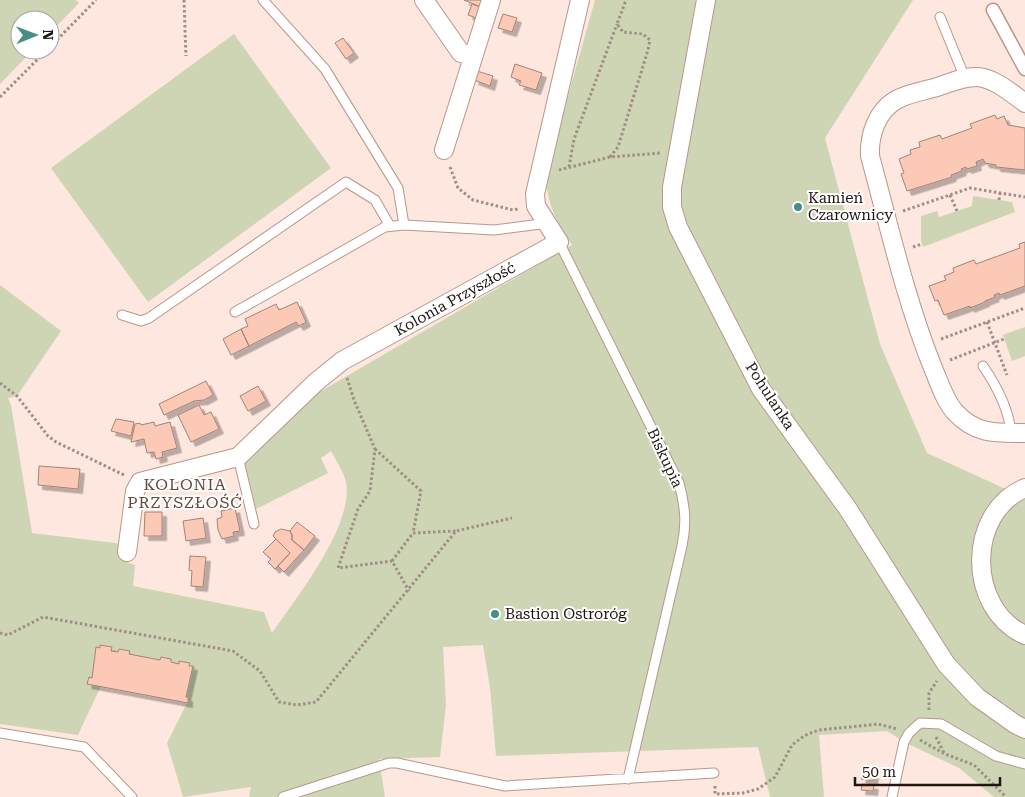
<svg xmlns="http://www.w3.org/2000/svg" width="1025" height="797" font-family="'Roboto Serif',serif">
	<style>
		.green { fill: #ced5b4 }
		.building { fill: #fbc9b6; stroke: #a48376; filter: url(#shadow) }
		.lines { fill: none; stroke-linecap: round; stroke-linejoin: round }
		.service-casing { stroke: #b9978a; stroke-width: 11 }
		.pedestrian-casing { stroke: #b9978a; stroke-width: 15 }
		.minor-casing { stroke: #b9978a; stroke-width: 20 }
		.path { stroke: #9f8e86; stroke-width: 3; stroke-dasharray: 2.5 2.5; stroke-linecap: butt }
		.service { stroke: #fff; stroke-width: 9 }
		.pedestrian { stroke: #fff; stroke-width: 12 }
		.minor { stroke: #fff; stroke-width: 18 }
		.poi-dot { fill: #488e85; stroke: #fff; stroke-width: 2 }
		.labels { text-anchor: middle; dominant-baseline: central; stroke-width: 4; stroke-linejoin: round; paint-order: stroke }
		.poi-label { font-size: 15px; fill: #221611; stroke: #fff; text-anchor: start }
		.street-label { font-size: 15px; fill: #221611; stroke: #fff }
		.neighbourhood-label { font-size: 16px; letter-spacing: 1px; fill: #67493e; stroke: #fff }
	</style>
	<defs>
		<filter id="shadow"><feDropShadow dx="4.5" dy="4.5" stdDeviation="0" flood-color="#0004"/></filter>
	</defs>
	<rect width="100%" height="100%" fill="#fde7de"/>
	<path class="green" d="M0 0H76L79 3 50 33V20H20V50H33L0 84Z
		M595 0H913L825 138 880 344 927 453 1025 498V797H994L959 768 904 742 887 731 819 735 824 797H770L758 747 496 756 490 688 483 645 443 647 446 705 440 757 379 759 385 797H249L251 787 183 797 167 743 187 703 101 686 78 735 0 724V285L61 331 17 396 8 398 11 405 32 533 123 544 121 560 135 565 133 586 264 612 272 633C296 598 354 526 346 482 344 472 335 459 331 451L321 458 328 473 256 509 244 464 304 401 572 245C556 219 547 206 546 174Z
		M234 34 331 168 148 302 51 168Z
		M973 196 1012 202 1015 212 923 247 921 241V216L937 211 939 217 972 206Z
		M1025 327V356L1012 361 1003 335Z"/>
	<path class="building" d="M464 0H485L483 8Z
		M472 4 483 8 479 19 468 15Z
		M503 14 517 18 512 32 498 28Z
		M343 38 354 53 346 59 335 43Z
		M515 64 542 73 536 90 519 85 521 81 511 77Z
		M477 71 493 76 490 86 474 80Z
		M995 115 997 119 1004 116 1008 125 1025 128V170L996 167V165L985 163 983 159 976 162 977 166 967 169 966 167 961 169 962 171 951 175 952 177 907 191 901 174 904 173 899 159 911 154 910 150 920 147 919 142 940 135 942 139 972 128 970 124Z
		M1025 242V286L1000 295 999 293 994 295 995 297 985 301V302L970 308V306L944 315 938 300 935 301 929 286 946 280 944 276 954 272 953 268 974 260 976 264 1020 248 1019 244Z
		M297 302 306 322 299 326 296 322 249 346 241 329 248 326 245 319 276 304 279 310Z
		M241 329 249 346 231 355 223 339Z
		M206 381 213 395 204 400 194 401 164 415 159 404Z
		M258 386 266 401 248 411 240 396Z
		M199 405 204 415 211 412 219 429 191 442 178 415Z
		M116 419 134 422 131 436 111 431Z
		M154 422 155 426 170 422 177 448 162 452 163 457 156 459 154 452 147 453 144 439 131 442 135 424 140 423 141 425Z
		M39 466 80 469 78 489 38 485Z
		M235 508 240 531 233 532 234 536 222 539 218 530 217 519 222 517 221 511Z
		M145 512H162V536H144Z
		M203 518 206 538 186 541 183 521Z
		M297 522 315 536 304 550 292 540V535L290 531Z
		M281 529 290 531 292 535V540L304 550 284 572 278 566 290 553 273 536 275 532Z
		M276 539 290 553 275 569 268 562 271 559 263 552Z
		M190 556 206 557 203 587 191 586 192 571 189 570Z
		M100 645 112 647 111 651 118 652 119 649 130 651 129 654 160 660 161 657 171 659V662L179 664V661L190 663 189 666H193L186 697H188V703L87 684 89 677 92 678 96 647 100 648Z
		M863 772 874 774 873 781 861 779Z
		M862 784 874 785 873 791 861 790Z"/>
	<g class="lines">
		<g class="service-casing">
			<path id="service" d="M263 0 325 69 398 188 404 225 494 230 548 223
				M940 17 965 78
				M559 242 679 483C685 507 687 522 682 546L628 779
				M235 312 385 227 404 225
				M122 315 141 321 149 318 346 182 375 200 390 226
				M983 366C996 385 1009 410 1011 433
				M238 457 254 524
				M0 733 84 747 132 797
				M283 797 389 763H397L505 786 714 773
				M892 797 904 742 909 733 920 723 941 724 996 756 1025 764"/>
		</g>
		<g class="pedestrian-casing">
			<path id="pedestrian" d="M993 10 1025 69"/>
		</g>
		<g class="minor-casing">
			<path id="minor" d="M424 0 461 53 473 55
				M706 0 672 187V207L678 227 761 389 848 509 946 664 977 697 1015 724 1025 729
				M1025 103C1011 93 996 79 978 77 964 76 950 83 937 87 924 91 908 93 896 100 877 111 869 135 870 156 889 226 906 301 933 368 939 382 945 401 955 412 976 435 997 433 1025 433
				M444 150 491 0
				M1025 488C966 513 967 609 1025 635
				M127 552 135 491 140 482 238 457 316 382 342 361 559 242 536 206 535 194 580 0"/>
		</g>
		<path class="path" d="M184 0 186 56
			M50 47 96 0
			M0 97 47 50
			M610 157 618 147 648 50 650 40 643 34 623 32 617 24 626 0
			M450 167 458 188 473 200 513 210 518 209
			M569 167 574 139 617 24
			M559 170 610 157 661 153
			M950 195 957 211
			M999 200 1000 193
			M903 211 970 188 1025 197
			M913 247 922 244
			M987 322 1007 375
			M941 339 1025 308
			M950 360 1004 339
			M347 378 354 400 375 449 370 491 358 509 338 568 392 561 409 591
			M0 383 17 396 48 436 56 442 124 475
			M375 449 421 491 413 533
			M392 561 413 533 456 531
			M0 633 8 635 43 617 233 651 260 671 279 702 297 705 316 702 456 531 512 518
			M929 710V693L937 681
			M936 737 944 753
			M920 740 945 754 974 765 1006 797
			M715 786V794L743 793 758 789 775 777 792 745 804 736 818 730 878 724 897 729"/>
		<use href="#service" class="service"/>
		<use href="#pedestrian" class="pedestrian"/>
		<use href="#minor" class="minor"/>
	</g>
	<g class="poi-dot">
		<circle cx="798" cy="207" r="5"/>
		<circle cx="495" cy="614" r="5"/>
	</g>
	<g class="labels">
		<g class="poi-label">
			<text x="808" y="198">Kamień<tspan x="808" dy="17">Czarownicy</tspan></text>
			<text x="505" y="614">Bastion Ostroróg</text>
		</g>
		<g class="street-label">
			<text transform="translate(455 299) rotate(-29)">Kolonia Przyszłość</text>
			<text transform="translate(770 396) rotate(57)">Pohulanka</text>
			<text transform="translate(665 458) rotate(65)">Biskupia</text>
		</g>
		<g class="neighbourhood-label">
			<text x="185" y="484">KOLONIA<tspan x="185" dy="18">PRZYSZŁOŚĆ</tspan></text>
		</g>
	</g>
	<g transform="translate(35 35) rotate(89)"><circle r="24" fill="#ffffff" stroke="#a7a2a0"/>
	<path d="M0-4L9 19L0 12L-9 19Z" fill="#488e85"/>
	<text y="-8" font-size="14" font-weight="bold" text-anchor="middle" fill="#221611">N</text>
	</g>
	<path d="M855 777v8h145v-8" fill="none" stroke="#221611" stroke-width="2.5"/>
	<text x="862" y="777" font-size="15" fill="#221611" stroke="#ffffff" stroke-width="4" paint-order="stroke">50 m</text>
</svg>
